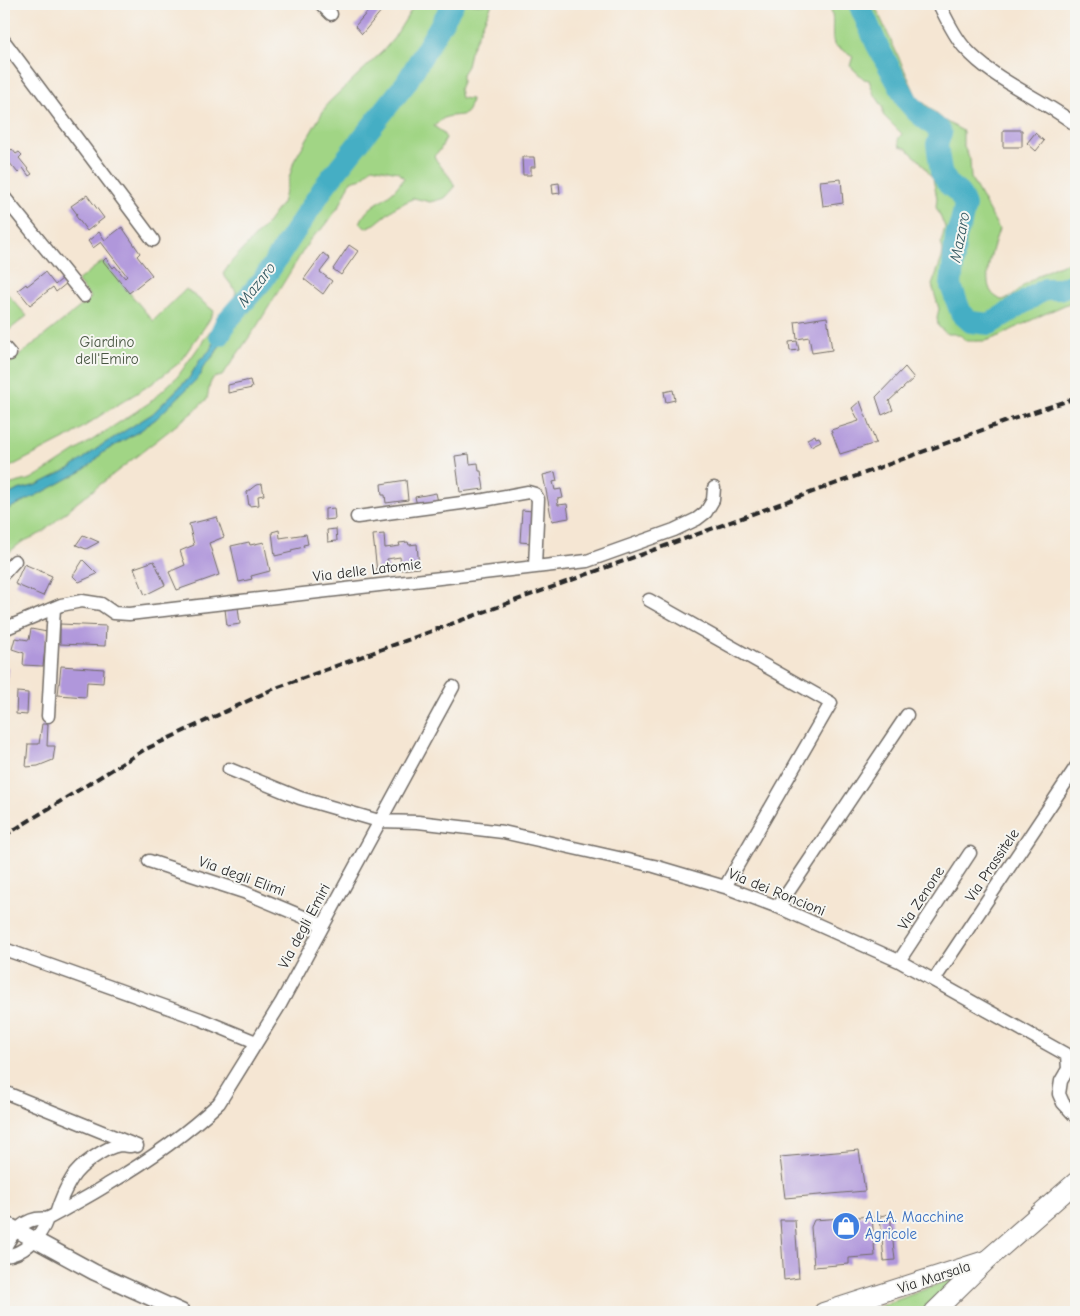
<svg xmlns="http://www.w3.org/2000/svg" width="1080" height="1316" viewBox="0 0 1080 1316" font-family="'Comic Neue',sans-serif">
	<rect width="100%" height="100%" fill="#f6f6f2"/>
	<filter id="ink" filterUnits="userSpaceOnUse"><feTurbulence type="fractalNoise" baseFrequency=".02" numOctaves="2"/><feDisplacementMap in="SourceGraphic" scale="10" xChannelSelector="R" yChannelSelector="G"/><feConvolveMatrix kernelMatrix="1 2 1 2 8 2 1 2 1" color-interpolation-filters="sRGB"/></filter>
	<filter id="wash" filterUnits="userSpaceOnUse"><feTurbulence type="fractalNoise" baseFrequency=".0096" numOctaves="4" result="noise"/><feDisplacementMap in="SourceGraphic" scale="20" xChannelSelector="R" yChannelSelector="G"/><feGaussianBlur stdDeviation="1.12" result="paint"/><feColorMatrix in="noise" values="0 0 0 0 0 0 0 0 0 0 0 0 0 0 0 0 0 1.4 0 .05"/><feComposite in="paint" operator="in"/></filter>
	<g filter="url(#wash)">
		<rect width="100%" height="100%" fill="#f5e6d3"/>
		<path fill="#a1d585" stroke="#668058" d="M415,4H492L470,52L467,66L462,74V82L459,89L461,98L471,99C468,122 459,112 444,118C441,120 437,124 434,126L442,132L446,138L440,150L434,156C440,168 450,174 455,187L445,198L430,202L414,198L396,207L375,224L365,228L360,223C366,207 378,204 391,193C396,189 400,183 404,178L398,172L372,167L362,178L351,181L340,205L325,226L311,238L257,326L222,376L213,378L210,384L207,399L193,412L74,505L42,533L22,542L4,556V511L47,490L82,471L93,463L102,453L141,430L157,418L201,370C203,363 211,360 215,354C220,346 224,336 226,327L233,322L236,312L220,328L210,350L200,360L189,378L152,414L102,445L71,468L37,485L18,490L4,497V486L31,479L51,467L149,403L178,376L225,310L233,304L236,291L223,274L232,261L265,226L282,203L294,161L328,103L383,51L394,38Z
			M829,4H874L917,97L945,121L963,131V145L970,159L971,178L999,229C994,245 981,279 992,293C994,296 998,298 1001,300C1012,299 1015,293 1023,286C1037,275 1059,263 1076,261V300L1042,315L997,337L985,341H966L959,334H947L938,326L937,317L939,309L932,285L942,258L943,250L941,243L945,227L936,207L937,198L933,179L920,161L906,148L900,146L898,139L902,134L883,115V107L873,92L869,80L864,79L850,66L853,56L834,45C830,29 836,20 829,4Z
			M103,261L153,321L186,289L214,311L208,322L179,363L153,383L101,415L72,435L4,470V368L91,298L77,281Z
			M4,290L27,316L4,334Z
			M957,1277L921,1312H866Z"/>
		<path fill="#45aec4" stroke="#386c78" d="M236,312L233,322L226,327C224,336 220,348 213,356C207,364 202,365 201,375L157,418L141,430L102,453L93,463L82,471L47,490L4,511V497L18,490L37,485L71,468L102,445L152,414L189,378L200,360L210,350L224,320Z"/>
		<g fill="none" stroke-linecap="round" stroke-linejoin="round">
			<path stroke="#45aec4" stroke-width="22" d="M859,4L877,45L908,102L918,113L938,129L941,134L937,144L941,172L949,185L959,193L965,205L961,223L956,236L951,286L961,313L971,322L990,324L1045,289H1059L1076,283
				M220,335L226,322L263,280L326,184L406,83L453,4"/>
		</g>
		<g id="blocks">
			<path fill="#b097db" d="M363,4H387L362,34L355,26L369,10Z
				M1003,130H1022V147H1003Z
				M1035,133L1044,141L1036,151L1027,143Z
				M12,149L16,154L19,152L22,155L19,158L32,174L29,176L23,168L18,173L4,156Z
				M522,157H534L535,167H531V175H523Z
				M841,179L843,203L823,206L820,181Z
				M559,183L560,193L553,194L552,184Z
				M87,195L104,218L87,231L75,215L77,214L71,206Z
				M122,227L140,253L137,256L152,275L129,293L103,261L106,258L113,268L115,266L125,278L127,276L101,242L93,248L88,241L99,232L105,240Z
				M349,245L358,251L341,275L333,269Z
				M323,253L330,259L320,272L332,281L323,294L304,279Z
				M45,272L55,285L63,278L67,283L56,292L53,287L30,305L18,290L26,284L27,286Z
				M827,317L832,350L812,353L809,337L797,339L795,322Z
				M797,341L799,350L790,351L789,342Z
				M905,367L914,378L889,401L893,410L882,415L876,397Z
				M250,380L252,388L228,393V385Z
				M673,390L675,400L666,402L664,392Z
				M860,401L876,443L840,454L831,430L859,421L852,408Z
				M815,435L816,438L819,437L821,441L811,446L807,439Z
				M469,454L470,464L478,463L479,471H481L484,489L460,492L455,456Z
				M555,472L557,481L553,482L555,490L561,489L563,498L557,499L558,505L567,504L569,518L552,521L543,475Z
				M406,480L408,500L386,503L385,495H382L381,484Z
				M262,484L264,495L258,496L259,505L249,506L247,492L256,485Z
				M436,493L438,502L417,505L415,497Z
				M334,508L335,519L325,520V509Z
				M522,510L533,511L531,543L520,542Z
				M217,517L224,537L209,543L219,575L177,590L169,572L185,565L180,551L194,545L189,524Z
				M336,529L337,541L328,542L327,530Z
				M279,530L280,538L306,534L308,544L303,545L304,547L291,550L292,552L275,556L272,532Z
				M384,534L385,548L400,546L399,543L408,542L409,545L417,544L419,568L400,570L399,565H401L400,557L387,559L389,570L377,572L373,535Z
				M83,535L99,542L86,549L76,545Z
				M249,542L250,545L264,542L270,571L251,576L252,579L239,582L231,546Z
				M83,560L97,574L79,582L73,576Z
				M154,561L165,585L145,595L134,568Z
				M24,564L52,576L43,596L15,584Z
				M238,607L240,624L227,626L225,609Z
				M60,624L106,626L105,646L60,644Z
				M31,629L47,632L43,666L23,665L24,653L12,649L15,638L29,640Z
				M61,666L104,669L103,683L87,682L86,697L58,695Z
				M4,667H8L7,689H4Z
				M17,692L28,693L27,715L16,714Z
				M42,724H48L47,746H55L53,760L38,766L26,767L28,744H39Z
				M859,1150L865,1191L785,1198L780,1157Z
				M890,1214L895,1260L884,1261L880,1216Z
				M872,1216L875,1256L849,1258V1264L814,1267L811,1227L814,1220Z
				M780,1220H795L799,1278L784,1280Z"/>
		</g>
	</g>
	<g filter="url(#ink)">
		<use href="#blocks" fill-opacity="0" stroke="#726c66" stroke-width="1"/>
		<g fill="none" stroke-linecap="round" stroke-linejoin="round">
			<defs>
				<path id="minor" d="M321,4L331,14
					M939,4C946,18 953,34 964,47C995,82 1040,97 1076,125
					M4,41L153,240
					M4,197L84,296
					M4,347L10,354
					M357,517L484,500L528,492L535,494L538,499L535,566
					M4,573L15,561
					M649,600L831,703L725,887
					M4,629L61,605L82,601L101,604L114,613L129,614L587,561L674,530L697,519L706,512L713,500L714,488
					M48,716L54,608
					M229,769L300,798L379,821L418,822L503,832L654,866L725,887L778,907L899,961L1067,1055L1068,1069L1061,1081L1059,1094L1063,1103L1076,1117
					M149,861L244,892L323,925
					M778,907L907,715
					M4,949L200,1019L256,1042
					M899,961L970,853
					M934,980L1076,767
					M4,1092L137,1146
					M56,1214C60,1201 65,1189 72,1178C79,1166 105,1147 120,1145C123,1145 128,1146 131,1146
					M4,1250C12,1232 26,1216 47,1219C67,1208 88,1197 107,1185C146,1162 185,1135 219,1103L281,1003L453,687
					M4,1256C23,1255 41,1237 47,1219"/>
				<path id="tertiary" d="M4,1223L94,1272L182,1312"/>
				<path id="secondary" d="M823,1312L988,1259"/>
				<path id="primary" d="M934,1312L988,1259L1076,1182"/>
			</defs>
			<use href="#minor" stroke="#726c66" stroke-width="15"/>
			<use href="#tertiary" stroke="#726c66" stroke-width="18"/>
			<use href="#secondary" stroke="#726c66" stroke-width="20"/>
			<use href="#primary" stroke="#726c66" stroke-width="21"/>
			<use href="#minor" stroke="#fff" stroke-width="12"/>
			<use href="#tertiary" stroke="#fff" stroke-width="15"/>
			<use href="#secondary" stroke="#fff" stroke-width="18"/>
			<use href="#primary" stroke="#fff" stroke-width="19"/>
			<path stroke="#2b2b2b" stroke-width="4" stroke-dasharray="8 4" stroke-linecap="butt" d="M4,836L144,750L273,689L1007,421L1076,398"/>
		</g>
	</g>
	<defs>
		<symbol id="shop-disc" viewBox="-11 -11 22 22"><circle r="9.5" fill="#3f7fe0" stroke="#f6f6f2"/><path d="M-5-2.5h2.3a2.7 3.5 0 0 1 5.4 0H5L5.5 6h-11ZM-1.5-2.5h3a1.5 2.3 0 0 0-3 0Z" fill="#fff"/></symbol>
	</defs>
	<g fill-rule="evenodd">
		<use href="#shop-disc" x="830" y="1210" width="32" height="32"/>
	</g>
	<g text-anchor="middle" stroke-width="4" stroke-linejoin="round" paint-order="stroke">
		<g font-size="15" fill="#485642" stroke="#f6f6f2">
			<text x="107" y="347">Giardino<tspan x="107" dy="17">dell'Emiro</tspan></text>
		</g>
		<g font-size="15" fill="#2b2b2b" stroke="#f6f6f2">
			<text transform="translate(367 570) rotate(-7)" y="5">Via delle Latomie</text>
			<text transform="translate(992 865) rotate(-56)" y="5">Via Prassitele</text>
			<text transform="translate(242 876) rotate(20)" y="5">Via degli Elimi</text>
			<text transform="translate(777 892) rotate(22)" y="5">Via dei Roncioni</text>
			<text transform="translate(921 898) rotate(-57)" y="5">Via Zenone</text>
			<text transform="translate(304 926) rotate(-62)" y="5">Via degli Emiri</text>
			<text transform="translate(934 1277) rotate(-18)" y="5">Via Marsala</text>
		</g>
		<g font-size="15" fill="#366cbe" stroke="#f6f6f2" text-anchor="start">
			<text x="865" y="1222">A.L.A. Macchine<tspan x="865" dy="17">Agricole</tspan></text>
		</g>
		<g font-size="16" font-style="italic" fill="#345961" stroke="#f6f6f2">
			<text transform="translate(959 237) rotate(-79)" y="6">Mazaro</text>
			<text transform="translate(256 284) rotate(-52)" y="6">Mazaro</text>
		</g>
	</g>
	<rect width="1080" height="1316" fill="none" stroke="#f6f6f2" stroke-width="20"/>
</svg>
